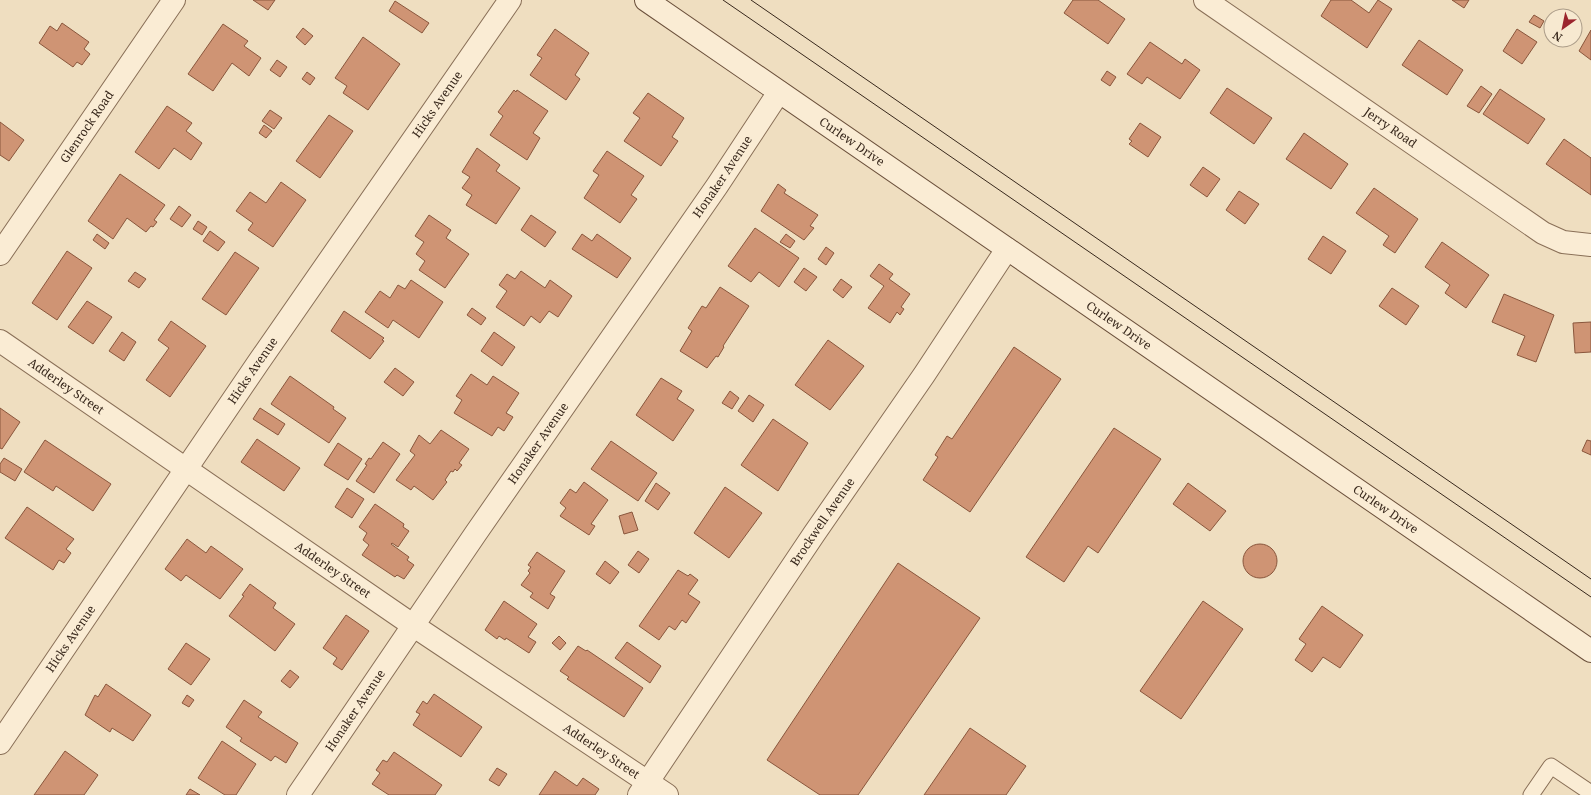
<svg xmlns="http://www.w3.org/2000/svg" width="1591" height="795" viewBox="0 0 1591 795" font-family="'Noto Serif',serif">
	<rect width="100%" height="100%" fill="#efdec0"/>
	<path fill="#cf9474" stroke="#89563c" d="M253,0H275L268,10Z
		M1073,0H1098L1125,19L1108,44L1064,13Z
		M1331,0H1351L1369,13L1378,0L1392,9L1367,48L1321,16Z
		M1452,0H1469L1464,8Z
		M395,1L429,23L422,33L389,11Z
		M1534,15L1544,21L1540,28L1529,22Z
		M62,23L89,42L84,49L90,54L82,65L77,62L73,67L39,43L50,26L57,31Z
		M223,24L248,41L244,46L261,58L249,76L232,63L213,91L188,74Z
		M303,28L313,36L305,45L296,37Z
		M555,29L589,53L575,75L580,79L566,100L530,75L542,58L537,55Z
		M1517,29L1537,42L1522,64L1503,51Z
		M1591,30V60L1579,51Z
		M363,37L400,64L368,110L343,93L347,86L335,78Z
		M1419,40L1463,70L1447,95L1402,65Z
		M1150,42L1182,64L1185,59L1200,70L1180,99L1147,77L1142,84L1127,74Z
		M277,60L287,67L280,77L270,70Z
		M1107,71L1116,77L1110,86L1101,80Z
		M307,72L315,78L310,85L302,79Z
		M1481,86L1492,94L1479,113L1467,106Z
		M1227,88L1272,118L1254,144L1210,113Z
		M1500,89L1545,119L1528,144L1483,114Z
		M514,90L516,92L517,90L548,111L533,133L540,138L527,160L490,135L503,116L498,112Z
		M648,93L684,118L672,137L678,141L661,166L624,141L640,118L633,113Z
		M167,106L192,123L186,131L202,143L191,160L174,148L159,169L135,152Z
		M270,110L282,118L274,129L262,121Z
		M329,115L353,131L320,178L296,161Z
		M0,122L24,140L9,161L0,155Z
		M1140,123L1161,137L1148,157L1129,144L1132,141L1129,139Z
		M264,125L272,131L266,138L259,133Z
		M1304,133L1348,164L1331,189L1286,159Z
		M1564,139L1591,158V195L1546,164Z
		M477,148L500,165L496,171L520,188L496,224L466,205L472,195L462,188L470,177L462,172Z
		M607,151L644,176L631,195L637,199L620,223L584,198L599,175L593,171Z
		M1203,167L1220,179L1207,197L1190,185Z
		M120,174L165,205L154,220L157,222L153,227L151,226L146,232L127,218L113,239L88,221Z
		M281,182L306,200L273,247L248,230L253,223L236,211L250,192L266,203Z
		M778,184L786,190L784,193L818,215L810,226L814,228L804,240L761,211Z
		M1374,188L1418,219L1395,253L1383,245L1389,236L1356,213Z
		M1239,191L1259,204L1245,224L1226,210Z
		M179,206L191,215L182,227L170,219Z
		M429,215L451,230L446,238L469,254L445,288L419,270L425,261L416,254L424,242L415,236Z
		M531,215L556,232L545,247L521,230Z
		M198,221L207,227L202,235L193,229Z
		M755,228L799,258L779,287L759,272L751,282L728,266Z
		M210,231L225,242L218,251L203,241Z
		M97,234L109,243L105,249L93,240Z
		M582,234L592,241L597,234L631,258L617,278L572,249Z
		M786,234L795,241L790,248L780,242Z
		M1323,236L1346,251L1331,274L1308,259Z
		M1442,242L1489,275L1466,308L1445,293L1450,285L1425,267Z
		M826,247L834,253L826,265L818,259Z
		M67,251L92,268L57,320L32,303Z
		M235,252L259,268L226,315L202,299Z
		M879,264L893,274L889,279L910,294L901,307L904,309L900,315L897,312L890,323L868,308L884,286L870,276Z
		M804,268L817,277L806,291L794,282Z
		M521,271L545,288L550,280L572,296L558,317L549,311L540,323L531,316L524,326L496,307L507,291L499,285L507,274L515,279Z
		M135,272L146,279L139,288L128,281Z
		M841,279L852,287L843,298L833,290Z
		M411,280L443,302L419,338L393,320L388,328L365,312L380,291L390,298L398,285L405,289Z
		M720,287L749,306L723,346L724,347L718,357L716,356L707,368L680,351L692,331L688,328L702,306L706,308Z
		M1392,288L1419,306L1406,325L1379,306Z
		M1504,294L1554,315L1536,362L1517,355L1525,336L1492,322Z
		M87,301L112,317L93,344L68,327Z
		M472,308L486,318L481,325L467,315Z
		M344,311L384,338L382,340L384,341L370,359L331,331Z
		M171,321L206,346L170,397L146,380L169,348L158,340Z
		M1591,322V352L1575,353L1573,323Z
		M122,332L136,342L124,361L109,351Z
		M494,332L515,347L502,366L481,351Z
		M828,340L864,366L830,410L795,385Z
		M1014,347L1061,379L970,512L923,480L938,457L935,455L947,436L952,439Z
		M395,368L414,382L403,396L384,382Z
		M471,374L487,385L493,376L519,393L506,413L513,417L504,431L498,427L492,436L454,413L462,400L456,396Z
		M290,376L334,407L333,409L346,418L329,443L271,404Z
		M661,378L682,391L677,399L694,410L673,441L636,415Z
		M730,391L739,398L732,409L722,403Z
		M749,395L764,405L753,422L738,411Z
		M0,408L20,422L2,449L0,448Z
		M260,408L285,424L278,435L253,419Z
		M773,419L808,443L778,491L741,465Z
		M1114,428L1161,459L1098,553L1088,546L1064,582L1026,557Z
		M441,430L469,449L459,463L462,465L457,471L455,469L453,472L451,471L445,480L447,482L433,500L414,486L411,490L396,480L415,455L410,451L419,435L430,444Z
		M257,439L300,468L284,491L241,462Z
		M45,440L111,484L93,511L56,486L53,491L24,472Z
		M1587,440L1591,441V455L1582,451Z
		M611,441L657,473L638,501L591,469Z
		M383,442L400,454L374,493L356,481L367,465L365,464L369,458L371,459Z
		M338,443L362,459L348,480L324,465Z
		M4,458L22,469L15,481L0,472V464Z
		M584,482L608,500L591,524L595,526L589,535L560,516L566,508L560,503L570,489L576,493Z
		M656,483L670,493L658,510L645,501Z
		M1188,483L1226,511L1210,531L1173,504Z
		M725,487L762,513L729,558L694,533Z
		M347,488L364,499L352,518L335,507Z
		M375,504L404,524L403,527L409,531L398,547L392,543L391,544L409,557L407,560L414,565L404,579L397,575L395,577L362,555L369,545L363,540L367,533L359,527Z
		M27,507L74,539L66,549L71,553L64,563L59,560L53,570L5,538Z
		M632,512L638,530L624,534L619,516Z
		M187,539L206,553L211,546L243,569L220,599L186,575L181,581L165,569Z
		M1243 561a17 17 0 1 1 34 0a17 17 0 1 1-34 0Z
		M638,551L649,559L639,573L628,565Z
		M537,552L565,571L550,594L555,597L548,609L530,597L533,593L521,585L530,573L528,571L531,567L528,565Z
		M605,561L619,572L610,584L596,574Z
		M898,563L980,618L858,795H820L767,760Z
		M678,570L688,576L690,574L698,580L688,594L700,602L686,623L682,620L675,630L669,626L659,640L639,626Z
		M250,584L276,603L273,608L295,624L275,651L229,616L244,596L242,595Z
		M504,601L537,624L528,637L536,642L529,653L506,638L505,640L499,636L497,639L485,630Z
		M1203,601L1243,629L1181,719L1140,691Z
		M1322,606L1363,635L1340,668L1323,657L1312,672L1295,660L1306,644L1299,639Z
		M346,615L369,631L342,670L333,664L337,658L323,648Z
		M559,636L566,643L560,650L552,643Z
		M627,642L661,666L650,683L615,658Z
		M186,643L210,659L191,685L168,669Z
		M578,646L586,651L587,650L643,688L624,717L567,679L569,677L560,671Z
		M290,670L299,677L290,688L281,681Z
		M106,684L151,715L133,741L112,728L110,732L85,715L95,695L98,697Z
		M434,694L482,727L461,757L413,725L420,714L416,712L423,701L427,704Z
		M187,695L194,700L189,707L182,703Z
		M244,700L262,712L258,717L298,743L286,763L275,756L271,761L240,741L242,738L226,727Z
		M970,728L1026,766L1006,795H924Z
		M222,741L256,764L236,795H225L198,778Z
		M65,751L98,775L84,795H34Z
		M394,752L442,785L435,795H389L372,784L380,773L376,770L383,760L387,762Z
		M497,768L507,774L499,786L489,780Z
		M555,771L577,786L583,778L599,789L595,795H539Z
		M190,789L200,795H186Z"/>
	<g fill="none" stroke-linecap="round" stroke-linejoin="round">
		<defs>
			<path id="lane" d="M1531,795L1551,766L1591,793"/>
			<g id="street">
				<path id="s1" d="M1205,0L1543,233L1563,242L1591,245"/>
				<path id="s2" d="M0,254L174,0"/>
				<path id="s3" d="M0,341L414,626L667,795"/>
				<path id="s4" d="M0,743L258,363L510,0"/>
				<path id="s5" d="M298,795L476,533L717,186L779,92"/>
				<path id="s6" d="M639,795L814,534L924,375L1007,249"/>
			</g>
			<g id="secondary">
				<path id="s7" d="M646,0L1591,651"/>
			</g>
		</defs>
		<use href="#lane" stroke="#896f57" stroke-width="17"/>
		<use href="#street" stroke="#896f57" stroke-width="24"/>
		<use href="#secondary" stroke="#6b503b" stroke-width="24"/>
		<use href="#lane" stroke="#faecd4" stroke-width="15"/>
		<use href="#street" stroke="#faecd4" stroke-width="22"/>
		<use href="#secondary" stroke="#faecd4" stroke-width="22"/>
		<path stroke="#38281c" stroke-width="1" d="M723,0L1591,597
			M751,0L1591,579"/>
	</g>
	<g text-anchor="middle" stroke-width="3" stroke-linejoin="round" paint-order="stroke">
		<g font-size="12" fill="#38281c" stroke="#f7e9d0">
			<text dy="4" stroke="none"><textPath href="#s4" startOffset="774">Hicks Avenue</textPath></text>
			<text dy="4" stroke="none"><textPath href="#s2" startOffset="154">Glenrock Road</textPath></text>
			<text dy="4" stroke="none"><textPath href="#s1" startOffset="225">Jerry Road</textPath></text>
			<text dy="4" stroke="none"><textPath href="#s7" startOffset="250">Curlew Drive</textPath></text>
			<text dy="4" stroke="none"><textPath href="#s5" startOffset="750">Honaker Avenue</textPath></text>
			<text dy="4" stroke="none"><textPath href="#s7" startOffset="574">Curlew Drive</textPath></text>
			<text dy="4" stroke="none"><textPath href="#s4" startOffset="450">Hicks Avenue</textPath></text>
			<text dy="4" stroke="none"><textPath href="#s3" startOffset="80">Adderley Street</textPath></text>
			<text dy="4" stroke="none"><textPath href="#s5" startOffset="426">Honaker Avenue</textPath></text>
			<text dy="4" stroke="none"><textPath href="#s7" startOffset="898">Curlew Drive</textPath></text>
			<text dy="4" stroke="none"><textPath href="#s6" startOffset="329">Brockwell Avenue</textPath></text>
			<text dy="4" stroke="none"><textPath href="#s3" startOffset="404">Adderley Street</textPath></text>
			<text dy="4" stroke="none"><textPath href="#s4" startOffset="126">Hicks Avenue</textPath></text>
			<text dy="4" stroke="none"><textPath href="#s5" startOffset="102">Honaker Avenue</textPath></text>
			<text dy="4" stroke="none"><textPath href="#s3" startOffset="728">Adderley Street</textPath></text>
		</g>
	</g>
	<g transform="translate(1563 28) rotate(213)"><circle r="19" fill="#f7e9d0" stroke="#ab9c88"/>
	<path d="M0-3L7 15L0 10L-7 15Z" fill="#9b252d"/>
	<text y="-6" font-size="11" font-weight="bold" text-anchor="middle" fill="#38281c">N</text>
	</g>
</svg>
